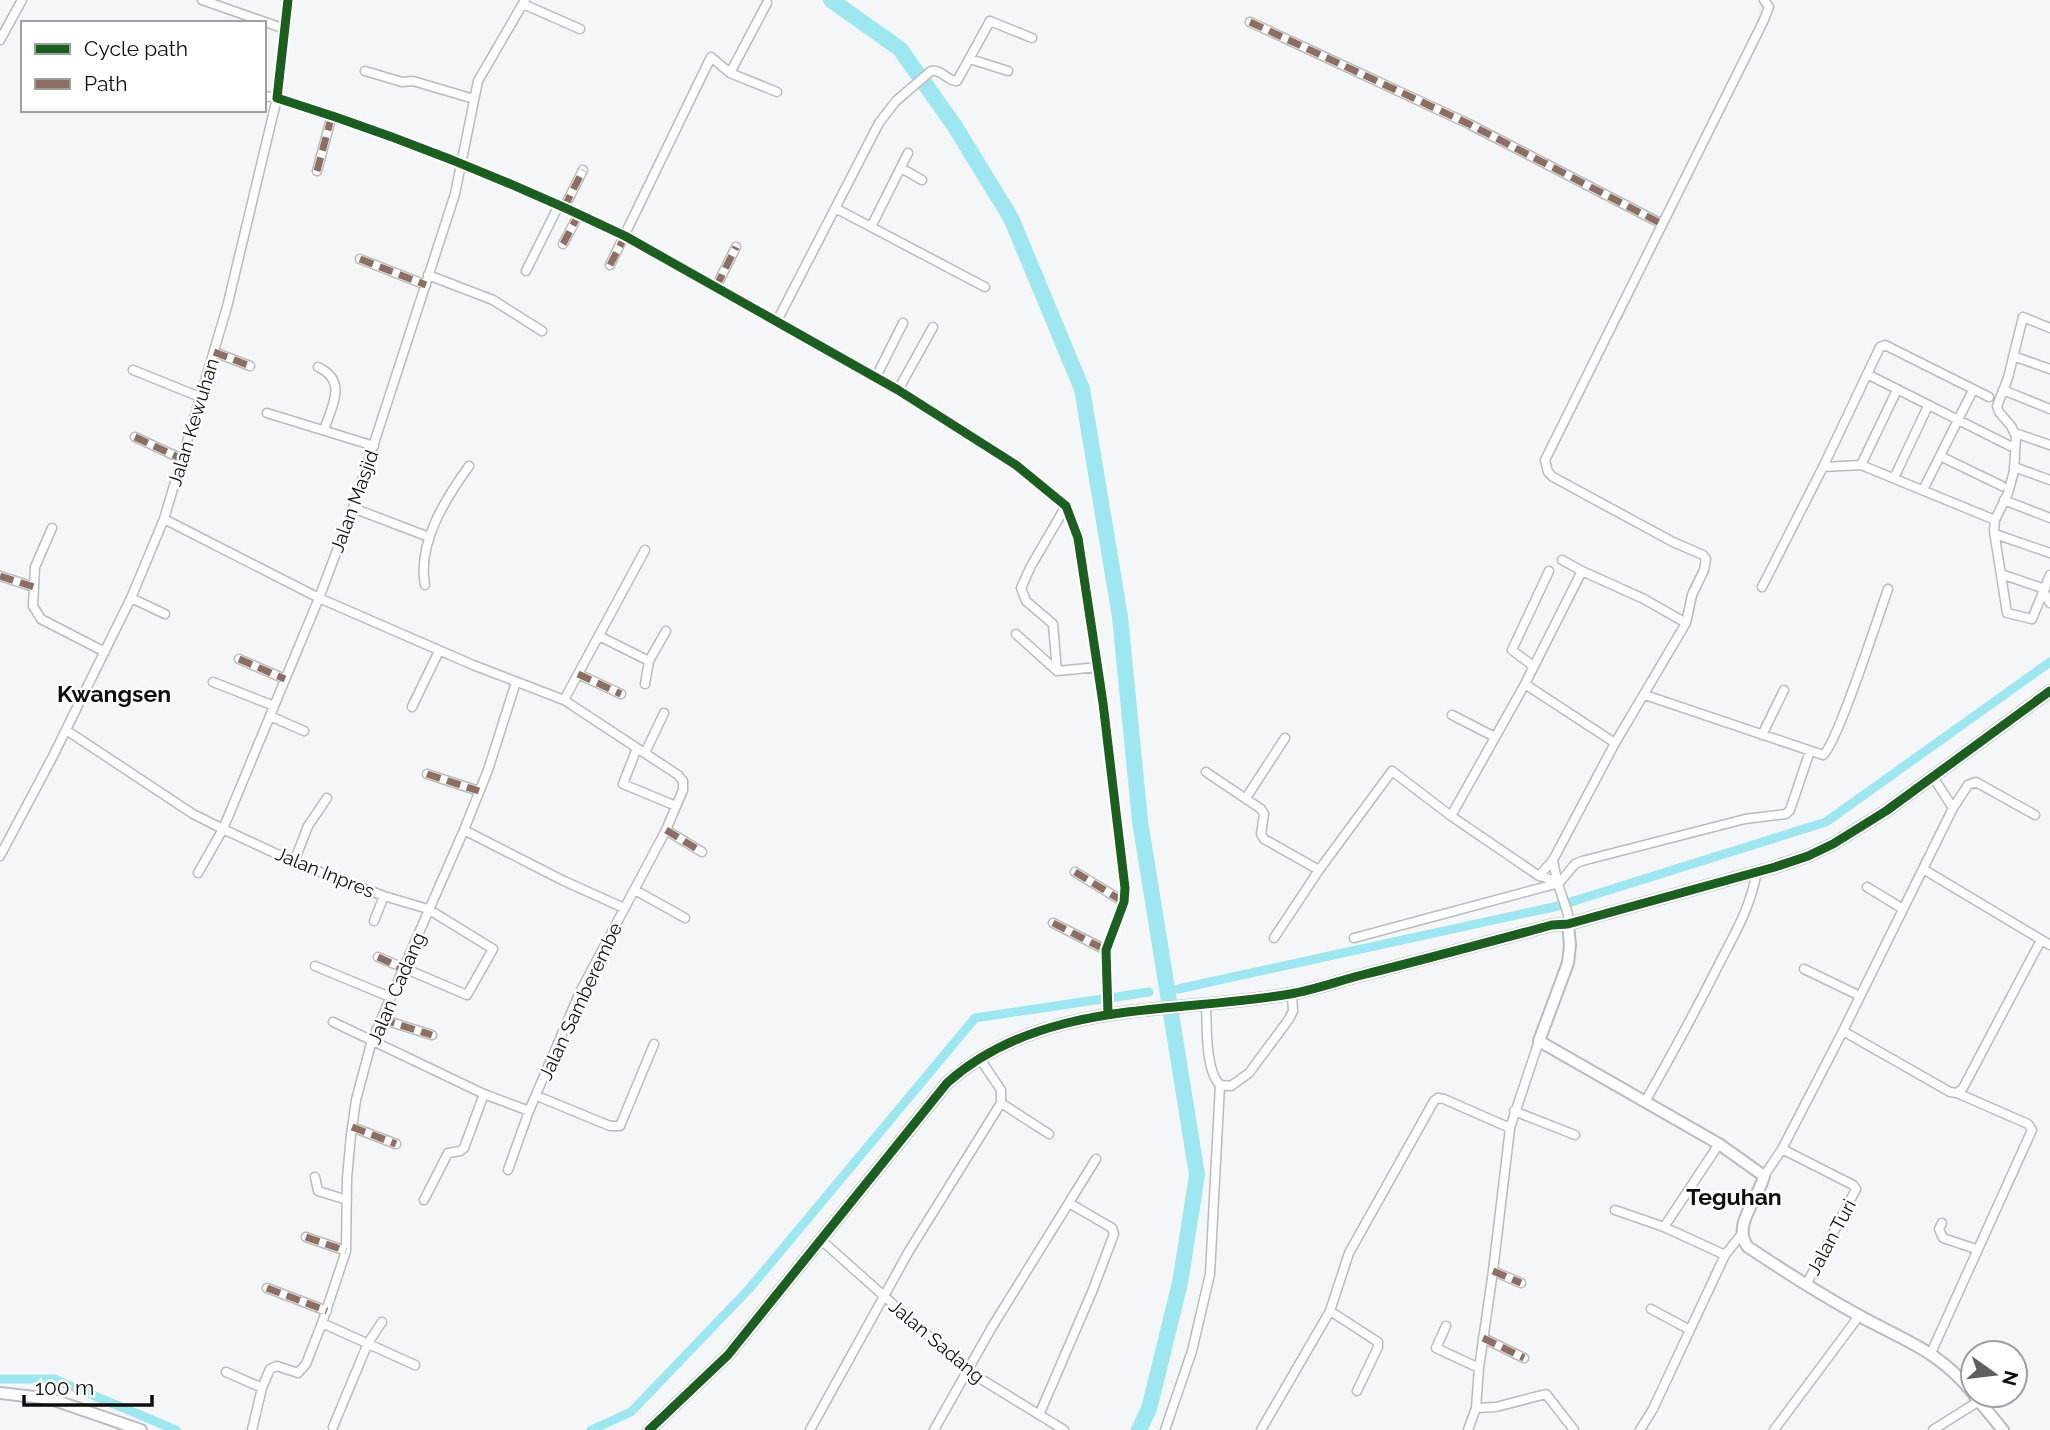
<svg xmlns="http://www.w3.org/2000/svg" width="2050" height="1430" viewBox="0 0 2050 1430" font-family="Raleway,sans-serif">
	<rect width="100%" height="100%" fill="#f5f6f7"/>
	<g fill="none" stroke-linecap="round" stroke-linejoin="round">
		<path stroke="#9ee7f1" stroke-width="9" d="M1178,989L1558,906L1826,822L2050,662
			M0,1379H54L176,1430
			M591,1430L631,1412L749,1289L975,1018L1149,992"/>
		<path stroke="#9ee7f1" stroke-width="16" d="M831,0L900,49L954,125L1011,218L1082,389L1120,617L1140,821L1197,1175L1180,1283L1149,1409L1139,1430"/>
		<defs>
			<path id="minor" d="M202,0L285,29
				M288,0L277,98C396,135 513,182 625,236L898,390L1016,465L1066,506L1078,538L1103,703L1125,888L1124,902L1106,950L1108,1014
				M523,4L580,29
				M1250,22L1469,124L1662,224
				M0,40L22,0
				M970,59L1008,71
				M365,71L402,82L413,81L474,99
				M730,73L767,3
				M901,168L922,180
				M317,171L332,115
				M564,208L583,170
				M835,208L985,287
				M871,227L908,153
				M563,244L579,214
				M360,259L426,285
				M610,265L711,57L730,73L777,92
				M526,271L559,205
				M428,275L493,300L542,331
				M716,287L736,247
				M777,321L879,123L896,101L931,71C942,69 947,81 957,81L990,21L1032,38
				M2050,328L2023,317L2008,378L1997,406L1999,412L2011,426L2016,436L2014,471L2008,493L1995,520L1994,531L2007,613L2032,619L2050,575
				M214,352L250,366
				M2013,356L2050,369
				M318,367C348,381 332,406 324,430
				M133,370L200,397
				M1867,374L2010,446
				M876,377L903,323
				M898,390L933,327
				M2003,390L2050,409
				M267,413L374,446
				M2015,433L2050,445
				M135,437L182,459
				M1940,456L2002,486
				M1861,465L1897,390
				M1823,467L1880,347L1885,345L1989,397
				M2014,467L2050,480
				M1894,478L1928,406
				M1923,490L1973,390
				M2004,500L2050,518
				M353,508L429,537
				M164,519L319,598L473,665L564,700L678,775L683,781V790L666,830L580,992L529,1111L484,1094L333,1022
				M52,528L35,567L33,606L41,619L105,652
				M1995,534L2050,553
				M1562,560L1582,571
				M2001,574L2045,589
				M0,576L34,587
				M425,585C417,543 446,498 469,466
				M1762,587L1823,467L1861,465L1995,520
				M2044,592L2050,603
				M131,598L165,614
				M1016,634L1057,671L1098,667
				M599,636L649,661L645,684
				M239,659L285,679
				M649,661L666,631
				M1533,666L1512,650L1549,571
				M1057,671L1053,624L1026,601L1021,588L1031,566L1066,506
				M578,674L621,694
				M213,682L274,706
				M1525,684L1615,743
				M1645,695L1823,755C1837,745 1879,614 1888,589
				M564,700L645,550
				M412,707L439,651
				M1452,715L1495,737
				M270,716L304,731
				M66,730L193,814L223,829L294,862L384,896L428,909L493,949L467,995L378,957
				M1762,735L1784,690
				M637,748L623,784L676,806
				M645,753L664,713
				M1206,772L1261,809L1264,814L1261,834L1264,839L1319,870
				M427,774L479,791
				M1246,798L1285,738
				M1953,808L1968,785L1976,782L2035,815
				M1451,816L1525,684L1582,571L1644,599L1686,623
				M464,830L564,881L624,908
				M666,830L702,852
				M0,856L53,756L131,598L164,519L227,307L277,98L264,96
				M1553,860L1557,881
				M294,862L308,826L327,798
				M1923,869L2050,945
				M1075,872L1124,902
				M198,873L223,829L319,598L353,508L455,194L478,81L525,0
				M1539,876L1553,860L1615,743L1686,623L1692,595L1704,570L1706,559L1703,555L1673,542L1553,477L1548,472L1545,460L1763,22L1769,7L1764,0
				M1867,887L1903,909
				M635,890L685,918
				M374,921L384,896
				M1053,923L1106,950
				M1274,938L1319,870L1392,771L1451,816L1539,876L1557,881L1568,914V924
				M1354,938L1559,883L1575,864L1582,861L1745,819L1786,814L1790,810L1810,751
				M315,966L390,997
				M1804,969L1860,996
				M1206,1005C1207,1026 1205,1070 1220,1085L1231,1086L1249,1073L1289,1019L1293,1011L1292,994
				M381,1019L432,1035
				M1843,1031L1950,1092L1957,1093L1963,1088L2041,940
				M537,1096L610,1126H620L654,1044
				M1646,1100C1671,1056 1695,1012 1718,966C1735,933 1750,909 1757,871
				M1001,1103L1049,1134
				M1514,1111L1575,1135
				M352,1127L396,1144
				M1782,1149L1853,1185L1856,1189L1806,1285
				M508,1170L529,1111
				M1764,1176L1782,1149L1843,1031L1953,808L1933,777
				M315,1177L318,1191L347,1200
				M424,1200L448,1153L460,1151L464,1148L484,1094
				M1615,1210L1664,1227L1725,1255
				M1942,1223L1939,1229L1943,1238L1976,1249
				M1664,1227L1719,1144
				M306,1237L346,1251
				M820,1239L968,1371L1064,1430
				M1493,1271L1521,1283
				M267,1288L327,1311
				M1651,1309L1690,1330
				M1330,1311L1378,1342V1347L1357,1391
				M322,1323L415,1365
				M1446,1326L1436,1348L1479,1368
				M1483,1338L1524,1358
				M1931,1353L2032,1130L2028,1124L1957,1093
				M226,1372L262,1388
				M1476,1408L1496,1407L1546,1394L1574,1430
				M1039,1415L1092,1292L1114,1234L1112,1228L1069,1203
				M333,1427L368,1343L382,1322
				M252,1430L262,1388L270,1369L277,1366L298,1373L306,1364L322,1323L346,1251L347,1178L351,1135L356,1100L372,1040L464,830L488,770L516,682
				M810,1430L909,1251L1001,1103V1090L980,1059
				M934,1430L992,1327L1096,1159
				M1165,1430L1192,1351L1210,1274L1220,1085
				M1261,1430L1330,1311L1349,1253L1434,1101L1438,1098L1444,1099L1510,1128
				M1468,1430L1476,1408L1479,1368L1493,1271L1510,1128L1539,1041
				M1640,1430L1653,1409L1725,1255L1741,1235
				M1774,1430L1859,1316
				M1933,1430L1979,1401L1985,1395"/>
			<path id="tertiary" d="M1568,924L1570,945L1568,963L1539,1041L1719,1144L1764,1176C1759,1198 1731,1226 1748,1247C1784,1271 1820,1294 1858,1315C1905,1341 1938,1350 1973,1393
				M0,1393L51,1399L141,1430
				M1974,1395L2003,1430
				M649,1430L728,1355L947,1083C1041,999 1174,1014 1290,994C1314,990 1338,981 1362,975C1426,959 1489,942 1552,925L1568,924L1775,867L1808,856L1833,844L1886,811L2050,691"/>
		</defs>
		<use href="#minor" stroke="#babbbc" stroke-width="11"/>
		<use href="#tertiary" stroke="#babbbc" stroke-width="14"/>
		<use href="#minor" stroke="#fefefe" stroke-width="8"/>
		<use href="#tertiary" stroke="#fefefe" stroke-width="10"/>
		<path stroke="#8d6e63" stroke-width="7" stroke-dasharray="14 7" stroke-linecap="butt" d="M1250,22L1469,124L1662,224
			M317,171L332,115
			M564,208L583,170
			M563,244L579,214
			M360,259L426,285
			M610,265L625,236
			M716,287L736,247
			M214,352L250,366
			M135,437L182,459
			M0,576L34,587
			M239,659L285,679
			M578,674L621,694
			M427,774L479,791
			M666,830L702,852
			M1075,872L1124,902
			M1053,923L1106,950
			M378,957L404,969
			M381,1019L432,1035
			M352,1127L396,1144
			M306,1237L346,1251
			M1493,1271L1521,1283
			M267,1288L327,1311
			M1483,1338L1524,1358"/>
		<defs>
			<path id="cycleway" d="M288,0L277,98C396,135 513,182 625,236L898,390L1016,465L1066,506L1078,538L1103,703L1125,888L1124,902L1106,950L1108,1014
				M649,1430L728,1355L947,1083C1041,999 1174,1014 1290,994C1314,990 1338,981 1362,975C1426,959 1489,942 1552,925L1568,924L1775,867L1808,856L1833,844L1886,811L2050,691"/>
		</defs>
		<use href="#cycleway" stroke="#fff" stroke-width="13"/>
		<use href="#cycleway" stroke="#1b5e20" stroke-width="9"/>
	</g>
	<g text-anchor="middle" stroke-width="5" stroke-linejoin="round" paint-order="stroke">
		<g font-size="19" fill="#0e0e0f" stroke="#fff">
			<text transform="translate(193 422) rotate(-73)" y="7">Jalan Kewuhan</text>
			<text transform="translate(354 501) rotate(-70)" y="7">Jalan Masjid</text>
			<text transform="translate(325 872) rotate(22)" y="7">Jalan Inpres</text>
			<text transform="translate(396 988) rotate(-67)" y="7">Jalan Cadang</text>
			<text transform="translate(580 1001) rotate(-65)" y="7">Jalan Samberembe</text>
			<text transform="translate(1831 1237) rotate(-62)" y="7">Jalan Turi</text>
			<text transform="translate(937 1341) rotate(40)" y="7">Jalan Sadang</text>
		</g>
		<g font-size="23" font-weight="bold" fill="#0e0e0f" stroke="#fff">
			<text x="114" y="702">Kwangsen</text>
			<text x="1734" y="1205">Teguhan</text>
		</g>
	</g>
	<rect x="21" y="21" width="245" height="91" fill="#ffffff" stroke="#9f9f9f" stroke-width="2"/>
	<rect x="35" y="44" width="35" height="10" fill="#1b5e20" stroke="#9f9f9f" stroke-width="2"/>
	<text x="84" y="56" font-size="21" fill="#0e0e0f">Cycle path</text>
	<rect x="35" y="79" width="35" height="10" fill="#8d6e63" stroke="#9f9f9f" stroke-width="2"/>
	<text x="84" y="91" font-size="21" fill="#0e0e0f">Path</text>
	<g transform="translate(1994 1374) rotate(104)"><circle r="33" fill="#ffffff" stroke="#9f9f9f" stroke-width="2"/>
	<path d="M0-5L12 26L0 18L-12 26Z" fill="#5f5f60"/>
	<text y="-10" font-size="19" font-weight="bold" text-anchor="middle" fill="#0e0e0f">N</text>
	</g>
	<path d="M24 1395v10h128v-10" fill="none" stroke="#0e0e0f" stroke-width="3.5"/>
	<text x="35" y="1395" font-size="21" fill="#0e0e0f" stroke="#ffffff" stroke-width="5" paint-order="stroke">100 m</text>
</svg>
